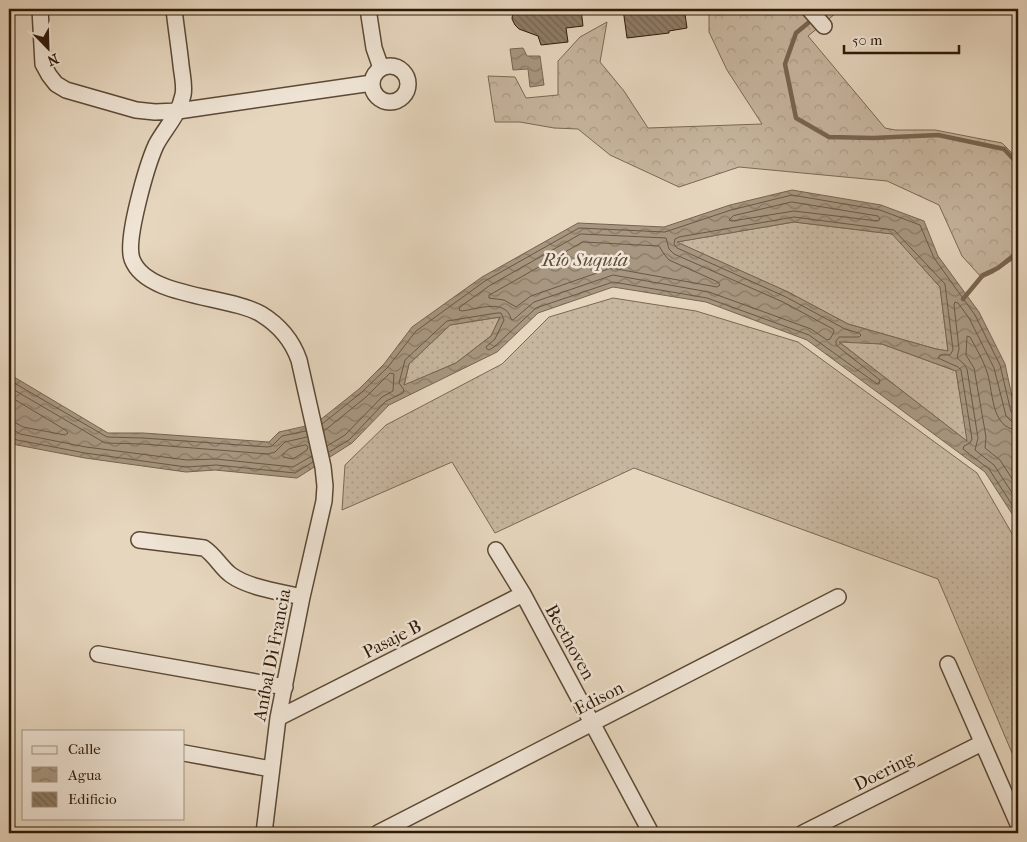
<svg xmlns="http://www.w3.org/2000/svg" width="1027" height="842" viewBox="0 0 1027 842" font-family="'IM FELL French Canon',serif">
	<defs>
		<pattern id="grass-dots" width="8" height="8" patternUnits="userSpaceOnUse" patternTransform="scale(1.25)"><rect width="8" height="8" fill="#c7b69f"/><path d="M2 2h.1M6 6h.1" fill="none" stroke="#ab9c87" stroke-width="1.8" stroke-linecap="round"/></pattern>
		<pattern id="forest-crowns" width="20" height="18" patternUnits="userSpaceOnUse" patternTransform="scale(1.25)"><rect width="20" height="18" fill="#c7b69f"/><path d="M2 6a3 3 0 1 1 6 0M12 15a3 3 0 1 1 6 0" fill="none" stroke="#ab9c87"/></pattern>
		<pattern id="water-waves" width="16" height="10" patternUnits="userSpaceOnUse" patternTransform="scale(1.25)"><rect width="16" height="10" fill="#a79680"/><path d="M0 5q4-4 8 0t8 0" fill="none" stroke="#887a67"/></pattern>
		<pattern id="building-back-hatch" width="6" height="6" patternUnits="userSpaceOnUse" patternTransform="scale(1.25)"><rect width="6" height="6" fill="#8e7c66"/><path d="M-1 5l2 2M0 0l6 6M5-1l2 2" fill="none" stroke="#746552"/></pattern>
	</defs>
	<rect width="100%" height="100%" fill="#e6d6be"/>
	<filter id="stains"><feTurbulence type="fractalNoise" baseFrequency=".004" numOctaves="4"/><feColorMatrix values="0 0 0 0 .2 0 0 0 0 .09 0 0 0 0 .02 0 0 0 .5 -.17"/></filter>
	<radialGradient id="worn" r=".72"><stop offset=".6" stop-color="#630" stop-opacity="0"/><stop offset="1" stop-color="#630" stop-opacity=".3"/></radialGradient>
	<path fill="url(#grass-dots)" stroke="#7a6853" d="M794,222L893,234L940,287L948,351L936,349L848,324L788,292L676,242Z
		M613,298L696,311L798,342L977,473L1018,544V767L938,579L634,468L495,533L452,462L342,510L345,465L386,425L502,364L549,317Z
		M500,317L491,336L456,363L404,386L409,364L450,325Z
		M838,341L882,344L956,371L968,442Z"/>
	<path fill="url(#forest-crowns)" stroke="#7a6853" d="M709,9H841L808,36L885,128L895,130H935L1002,143L1018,159V256L993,273L982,278L962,256L939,205L887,181L739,167L679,187L610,155L578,129L554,128L520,122H495L488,76L515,77L526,98L558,95V61L580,37L607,22L600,62L624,91L648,128L762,124L727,70L709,32Z"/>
	<path fill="url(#water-waves)" stroke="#776450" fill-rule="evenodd" d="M523,48L527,56H540L544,85L530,87L528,69L513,70L510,49Z
		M792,190L881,205L924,221L938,256L979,312L1005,364L1013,401L1018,417V523L985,472L807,340L706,302L613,287L538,313L497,352L389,405L352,443L297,478L215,470L186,472L85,458L12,444L9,437V374L108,433H143L269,442L279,432L315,424L359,389L384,364L412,327L482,277L578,223L664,227L730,205ZM794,222L892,234L940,287L948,351L936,349L848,324L788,292L677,242ZM500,317L491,336L456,363L404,385L409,364L450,325ZM839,342L882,344L956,371L967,441Z"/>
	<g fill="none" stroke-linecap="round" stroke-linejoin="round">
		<path stroke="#6a5844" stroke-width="1" d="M792,202L878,216L880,219L878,221L794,211L732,221L729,220L733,216Z
			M581,234L666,238L669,249L674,254L783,302L833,329L834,332L830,339L827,340L811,329L709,292L613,275L534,302L513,320L511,319C506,298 477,309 462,311L459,310L460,307L489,286Z
			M583,242L659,246L664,254L669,260L718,282L720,285L717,287L611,268L531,296L516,307L504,300L489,298V295L493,293Z
			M9,380L107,437L143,438L268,447L272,446L282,436L306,431
			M9,387L105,443L143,444L268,454L275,452L285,442L307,437
			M9,396L67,431L68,433L65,435L23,427L16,423L9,422
			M1018,422L1011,421L1006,416L994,368L969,318L958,303L955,302L954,305L959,349L957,358L964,364L967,369L978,438L975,450L994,465L1018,502
			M322,424L362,392L388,367L416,331L485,281L579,228L665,232L731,210L792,195L880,210L920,225L934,258L975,315L1000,365L1011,412L1014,415L1018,416
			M9,430H14L20,434L86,447L187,460L216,459L293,467L312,456
			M1018,430C989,429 994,388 986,369C982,358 976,348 970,337L967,336L966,355L974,368L986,437L985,448L1000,460L1018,488
			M324,431L366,397L390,373L394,374L393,391L382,397L345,435L327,446
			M9,436L17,440L85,453L186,467L216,465L295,473L313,462
			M306,445L308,447L307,450L293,459L283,457V454L289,449Z
			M329,452L349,440L386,401L403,393L404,390L399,383L405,360L447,321L497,313H501L504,320L495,339L486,347L487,349L489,350L494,347L536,308L613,282L707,298L809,335L877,384H879L880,380L836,345V341L839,337H859L861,335L859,333L845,329L786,297L677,248L674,244L675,239L679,237L794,217L894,230L945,284L953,350L950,355H940L938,358L958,367L961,370L972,439L970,443L964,446L963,449L989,469L1018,514"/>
		<path stroke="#776450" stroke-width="4.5" d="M825,9L796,33L785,64L796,118L829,137L873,138L938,135L1004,149L1018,164
			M963,299L983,275L998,268L1018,252"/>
	</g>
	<path fill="url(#building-back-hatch)" stroke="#2e1a07" d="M513,9H581L583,26L566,28L568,42L541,45L538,36L519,29L515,25L512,19Z
		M623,9H683V14H685L687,28L669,31V33L627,38Z"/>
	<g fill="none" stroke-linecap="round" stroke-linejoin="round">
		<defs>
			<path id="minor" d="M40,9L43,64L49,75L56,84L66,90L136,110L155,112L178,111L372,83
				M174,9C176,28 179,46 181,65C182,75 185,86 183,95C179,115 165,128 156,145C147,165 125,240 132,259C146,298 228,295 261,314C279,325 292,340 299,360L323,467L325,486L324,501L302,597L278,718L264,833
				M368,9L374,48L381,68
				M809,9L824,26
				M372 84a18 18 0 1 1 36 0a18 18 0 1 1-36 0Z
				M139,540L204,548C215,555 221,568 231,575C249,588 281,592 302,597
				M496,550L523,594L651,833
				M98,654L285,687
				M948,664L1018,824
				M278,718L523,594
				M184,753L271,769
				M378,833L838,597
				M803,833L982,743"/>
		</defs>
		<use href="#minor" stroke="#5c4935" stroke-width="18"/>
		<use href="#minor" stroke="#efe4d5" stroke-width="15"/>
	</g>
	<g text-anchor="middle" stroke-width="5" stroke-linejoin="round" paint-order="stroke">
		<g font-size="18" fill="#2e1a07" stroke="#efe4d5">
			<text transform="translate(392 639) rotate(-27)" y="6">Pasaje B</text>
			<text transform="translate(570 642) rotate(61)" y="6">Beethoven</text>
			<text transform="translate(272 655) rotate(-79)" y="6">Aníbal Di Francia</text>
			<text transform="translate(599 698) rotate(-27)" y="6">Edison</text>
			<text transform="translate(884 771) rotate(-27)" y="6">Doering</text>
		</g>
		<g font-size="19" font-style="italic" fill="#5e4c37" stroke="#efe4d5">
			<text x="585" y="266">Río Suquía</text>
		</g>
	</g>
	<rect width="1027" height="842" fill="none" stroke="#e6d6be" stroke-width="30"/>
	<rect x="10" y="10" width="1007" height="822" fill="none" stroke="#2e1a07" stroke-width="2.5"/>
	<rect x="15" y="15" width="997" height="812" fill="none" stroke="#2e1a07"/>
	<rect x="22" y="730" width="162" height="90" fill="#efe4d5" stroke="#a29383"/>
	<rect x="32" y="746" width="25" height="8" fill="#efe4d5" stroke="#a29383"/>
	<text x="68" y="754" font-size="15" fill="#2e1a07">Calle</text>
	<rect x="32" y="767" width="25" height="15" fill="url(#water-waves)" stroke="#a29383"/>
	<text x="68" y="780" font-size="15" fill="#2e1a07">Agua</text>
	<rect x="32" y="792" width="25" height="15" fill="url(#building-back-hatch)" stroke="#a29383"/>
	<text x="68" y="804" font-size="15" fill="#2e1a07">Edificio</text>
	<g transform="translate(48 48) rotate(157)" stroke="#efe4d5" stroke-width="4" paint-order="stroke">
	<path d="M0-4L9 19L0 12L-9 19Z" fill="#2e1a07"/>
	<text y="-8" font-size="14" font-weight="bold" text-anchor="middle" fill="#2e1a07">N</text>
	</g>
	<path d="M844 45v8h115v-8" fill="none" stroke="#2e1a07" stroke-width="2.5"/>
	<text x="852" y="45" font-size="15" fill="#2e1a07" stroke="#efe4d5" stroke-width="4" paint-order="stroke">50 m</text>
	<rect width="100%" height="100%" filter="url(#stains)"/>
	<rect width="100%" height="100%" fill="url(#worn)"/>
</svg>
